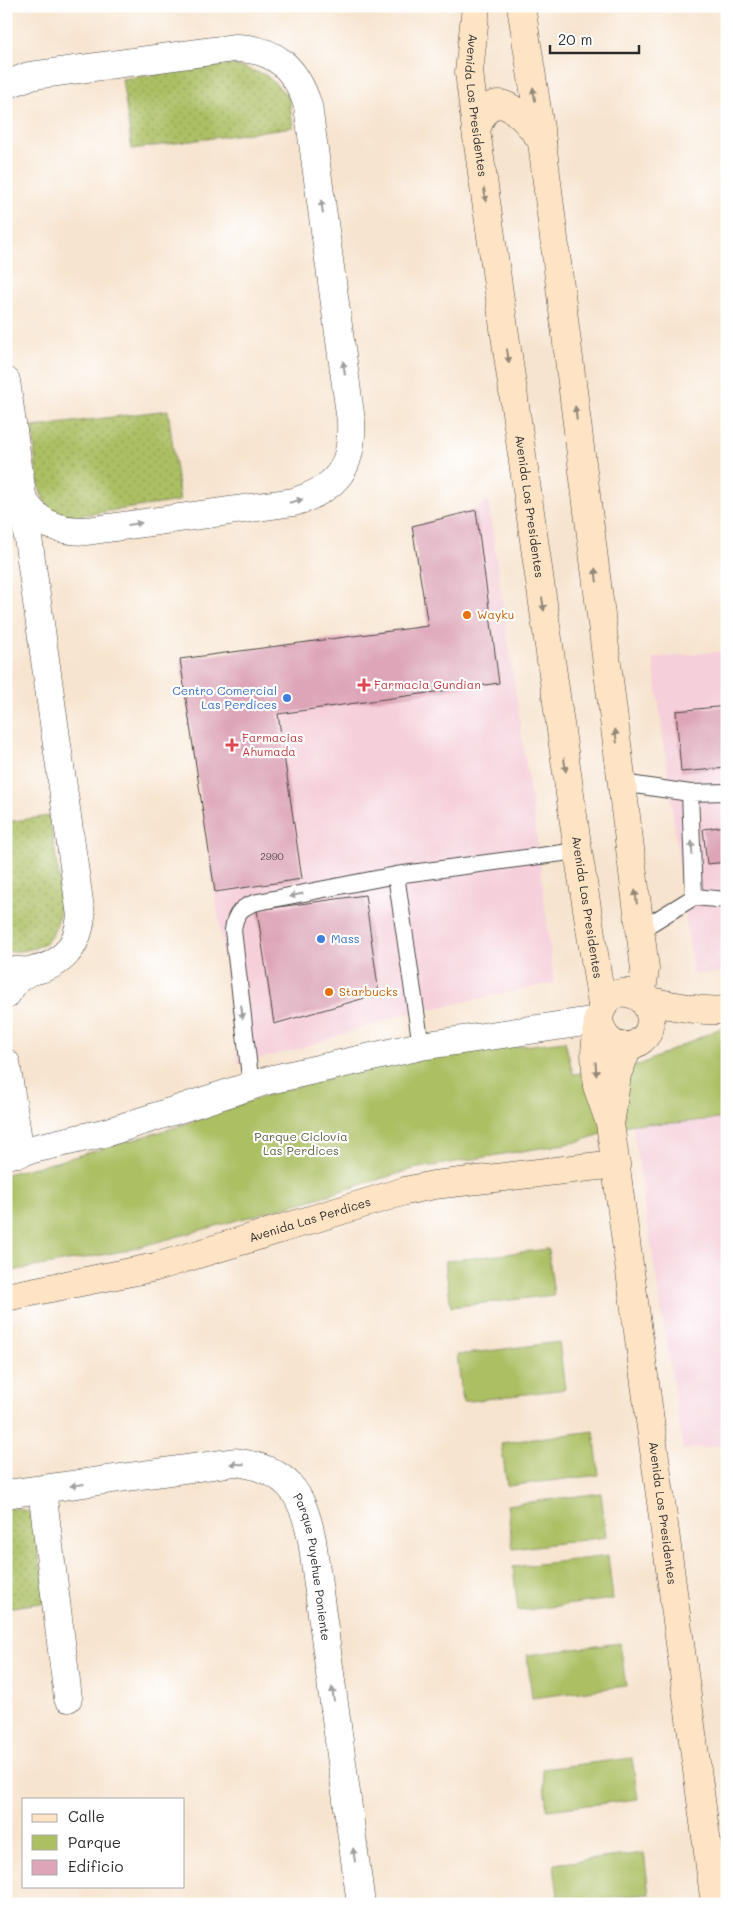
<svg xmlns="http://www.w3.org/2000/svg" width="733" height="1910" viewBox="0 0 733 1910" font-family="Mali,sans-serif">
	<defs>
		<pattern id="grass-dots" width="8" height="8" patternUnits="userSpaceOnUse" patternTransform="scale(1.25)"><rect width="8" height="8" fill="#acbf63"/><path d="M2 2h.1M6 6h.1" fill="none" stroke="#8c9b52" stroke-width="1.8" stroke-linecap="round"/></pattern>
	</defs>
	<rect width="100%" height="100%" fill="#fff"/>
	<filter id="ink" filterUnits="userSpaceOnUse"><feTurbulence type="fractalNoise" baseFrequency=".02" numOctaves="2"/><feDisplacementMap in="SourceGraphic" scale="10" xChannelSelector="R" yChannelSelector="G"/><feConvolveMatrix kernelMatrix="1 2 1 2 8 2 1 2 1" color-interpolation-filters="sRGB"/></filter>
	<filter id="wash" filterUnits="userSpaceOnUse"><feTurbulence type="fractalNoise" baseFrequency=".0096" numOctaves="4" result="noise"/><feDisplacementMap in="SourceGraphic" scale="20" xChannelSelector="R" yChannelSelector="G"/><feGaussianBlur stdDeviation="1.12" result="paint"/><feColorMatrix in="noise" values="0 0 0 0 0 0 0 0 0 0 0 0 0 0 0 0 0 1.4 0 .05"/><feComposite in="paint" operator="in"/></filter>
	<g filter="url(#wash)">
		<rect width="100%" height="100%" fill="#f7e4cf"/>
		<path fill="#f5cfda" d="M488,500L539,855L554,983L398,1016L295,1050L238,1064L215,892L180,659L428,626L412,526L476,510Z
			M727,651V972L693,975L653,658Z
			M727,1118V1444L683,1450L632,1124L673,1123Z"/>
		<path fill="url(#grass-dots)" stroke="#6c7547" d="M232,64L266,75L289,97L293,127L132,149L122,79Z
			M168,410L180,501L68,517C32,516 36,454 33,427Z
			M49,816C53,848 75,924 43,944C32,951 19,951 6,952V822Z
			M17,1508L31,1512L48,1602L6,1608V1509Z"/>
		<path fill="#acbf63" stroke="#6c7547" d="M727,1025V1118L673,1123L632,1124L577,1142L413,1169L311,1200L124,1251L6,1272V1174L56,1162L173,1128L273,1093L394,1061L565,1041L573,1074L637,1066Z
			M548,1249L554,1295L451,1307L445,1261Z
			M559,1342L565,1389L463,1402L457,1355Z
			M594,1431L599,1475L507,1486L501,1443Z
			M601,1493L606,1537L513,1549L507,1505Z
			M608,1556L613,1599L518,1611L513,1567Z
			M620,1643L626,1686L532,1698L527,1655Z
			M632,1758L638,1799L547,1810L542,1769Z
			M644,1853L649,1894L559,1904L554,1864Z"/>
		<g id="blocks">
			<path fill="#dda5b7" d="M476,510L499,683L278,714L302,879L215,892L180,659L428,626L412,526Z
				M727,706V768L681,772L676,711Z
				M727,826V862L707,864L703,829Z
				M365,895L379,994L274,1024L257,910Z"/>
		</g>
	</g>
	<g filter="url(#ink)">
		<use href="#blocks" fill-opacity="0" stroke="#4a4744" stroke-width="1"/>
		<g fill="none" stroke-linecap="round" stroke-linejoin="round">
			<defs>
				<path id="lane" d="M622,783L690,793L694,897
					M690,793L727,792
					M640,930L694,897L727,900
					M421,1046L396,875L578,851
					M251,1086L233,930C235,913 242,906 258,902L396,875"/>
				<g id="street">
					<path d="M6,85L29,76L234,48C275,48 296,68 308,106L351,421C353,467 338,488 294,502L87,531C59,531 39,525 24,501"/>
					<path d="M6,381L81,916C78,947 61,967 30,971C22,972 14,970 6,971"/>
					<path d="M6,995L16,980L28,972"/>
					<path d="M6,1063L20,1153"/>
					<path d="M6,1155L108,1132L269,1080L421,1046L598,1020"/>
					<path d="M42,1490L68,1698"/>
					<path id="s1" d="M6,1494L235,1462C287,1469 302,1491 312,1540L361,1904"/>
				</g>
				<g id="secondary">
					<path id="s2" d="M476,6L469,72L476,130L578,851L602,1005"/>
					<path d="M521,6L542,142L645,969L641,998"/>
					<path d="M476,130C493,79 523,115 542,141"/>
					<path d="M643,1000C668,1035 625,1060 607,1038C603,1034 601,1026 598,1020C602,1007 606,995 621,993C632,991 637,998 646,1000C671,1006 702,1012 727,1010"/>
					<path id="s3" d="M598,1020L595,1053L597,1086L610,1123L715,1904"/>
					<path d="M611,1119L617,1074L629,1046"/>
					<path id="s4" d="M6,1297L156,1267L405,1191L434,1185L616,1164"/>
				</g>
			</defs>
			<use href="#lane" stroke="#4a4744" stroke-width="18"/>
			<use href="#street" stroke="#4a4744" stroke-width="29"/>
			<use href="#secondary" stroke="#4a4744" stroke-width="29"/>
			<use href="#lane" stroke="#fff" stroke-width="16"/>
			<use href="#street" stroke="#fff" stroke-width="28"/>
			<use href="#secondary" stroke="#fee4c5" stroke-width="28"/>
		</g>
		<defs><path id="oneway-solid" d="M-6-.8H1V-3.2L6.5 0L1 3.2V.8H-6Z" transform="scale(1.25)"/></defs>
		<g fill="#948878">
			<use href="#oneway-solid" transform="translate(534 94) rotate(-99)"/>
			<use href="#oneway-solid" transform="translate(485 195) rotate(82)"/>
			<use href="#oneway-solid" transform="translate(508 356) rotate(82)"/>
			<use href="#oneway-solid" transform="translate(576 413) rotate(-97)"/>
			<use href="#oneway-solid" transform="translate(596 575) rotate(-97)"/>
			<use href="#oneway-solid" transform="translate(543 604) rotate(82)"/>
			<use href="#oneway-solid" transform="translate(616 736) rotate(-97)"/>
			<use href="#oneway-solid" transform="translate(565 765) rotate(82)"/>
			<use href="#oneway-solid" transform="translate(636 897) rotate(-97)"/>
			<use href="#oneway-solid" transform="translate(596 1069) rotate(86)"/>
		</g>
		<g fill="#a0a0a0">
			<use href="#oneway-solid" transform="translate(322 207) rotate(-98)"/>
			<use href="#oneway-solid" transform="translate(344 368) rotate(-98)"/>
			<use href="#oneway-solid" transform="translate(296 501) rotate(-14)"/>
			<use href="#oneway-solid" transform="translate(135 524) rotate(-8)"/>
			<use href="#oneway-solid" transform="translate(692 848) rotate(-92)"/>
			<use href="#oneway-solid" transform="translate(296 895) rotate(168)"/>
			<use href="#oneway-solid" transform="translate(242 1012) rotate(83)"/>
			<use href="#oneway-solid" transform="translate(237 1464) rotate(-179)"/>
			<use href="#oneway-solid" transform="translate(77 1485) rotate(172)"/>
			<use href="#oneway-solid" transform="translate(333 1694) rotate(-98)"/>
			<use href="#oneway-solid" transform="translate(354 1855) rotate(-98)"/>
		</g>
	</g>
	<g fill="#e8710a" stroke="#fff" stroke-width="2">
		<circle cx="467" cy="615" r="5"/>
		<circle cx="329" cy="992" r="5"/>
	</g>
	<g fill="#e0444e" stroke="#fff" stroke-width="2">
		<path d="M361.5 677.5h5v5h5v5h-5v5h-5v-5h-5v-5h5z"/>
		<path d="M229.5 737.5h5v5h5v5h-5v5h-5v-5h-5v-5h5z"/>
	</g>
	<g fill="#3f7fe0" stroke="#fff" stroke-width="2">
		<circle cx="287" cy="698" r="5"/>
		<circle cx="321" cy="939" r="5"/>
	</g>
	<g text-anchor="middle" stroke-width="4.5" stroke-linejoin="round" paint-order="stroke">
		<g font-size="10" fill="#584a4e">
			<text x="272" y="860">2990</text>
		</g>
		<g font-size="12" fill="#2b2b2b" stroke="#fff">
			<text dy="4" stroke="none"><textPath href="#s2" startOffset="100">Avenida Los Presidentes</textPath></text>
			<text dy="4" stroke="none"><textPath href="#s2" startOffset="505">Avenida Los Presidentes</textPath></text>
			<text dy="4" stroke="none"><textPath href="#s2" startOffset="910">Avenida Los Presidentes</textPath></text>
			<text dy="4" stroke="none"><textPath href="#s4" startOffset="314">Avenida Las Perdices</textPath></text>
			<text dy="4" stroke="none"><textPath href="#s3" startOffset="499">Avenida Los Presidentes</textPath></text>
			<text dy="4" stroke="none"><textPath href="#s1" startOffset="378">Parque Puyehue Poniente</textPath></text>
		</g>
		<g font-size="12" fill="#c56008" stroke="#fff" text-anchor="start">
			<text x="477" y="619">Wayku</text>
			<text x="339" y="996">Starbucks</text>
		</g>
		<g font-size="12" fill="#be3a42" stroke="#fff" text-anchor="start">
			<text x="374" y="689">Farmacia Gundian</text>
			<text x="242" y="742">Farmacias<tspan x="242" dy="14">Ahumada</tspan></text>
		</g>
		<g font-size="12" fill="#366cbe" stroke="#fff" text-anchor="end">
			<text x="277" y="695">Centro Comercial<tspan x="277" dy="14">Las Perdices</tspan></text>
			<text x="331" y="943" text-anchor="start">Mass</text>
		</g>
		<g font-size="12" fill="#585f3f" stroke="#fff">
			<text x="301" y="1141">Parque Ciclovía<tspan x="301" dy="14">Las Perdices</tspan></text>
		</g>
	</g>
	<rect width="733" height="1910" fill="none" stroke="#fff" stroke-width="25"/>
	<rect x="22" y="1798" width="162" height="90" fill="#ffffff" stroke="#aaaaaa"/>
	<rect x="32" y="1814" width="25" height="8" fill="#fee4c5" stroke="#aaaaaa"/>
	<text x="68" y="1822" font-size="15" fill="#2b2b2b">Calle</text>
	<rect x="32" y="1835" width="25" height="15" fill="#acbf63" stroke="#aaaaaa"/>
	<text x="68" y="1848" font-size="15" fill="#2b2b2b">Parque</text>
	<rect x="32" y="1860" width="25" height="15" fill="#dda5b7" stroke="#aaaaaa"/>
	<text x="68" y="1872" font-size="15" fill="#2b2b2b">Edificio</text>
	<path d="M550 45v8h89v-8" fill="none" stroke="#2b2b2b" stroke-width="2.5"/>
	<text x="558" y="45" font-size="15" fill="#2b2b2b" stroke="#ffffff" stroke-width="4" paint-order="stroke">20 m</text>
</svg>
